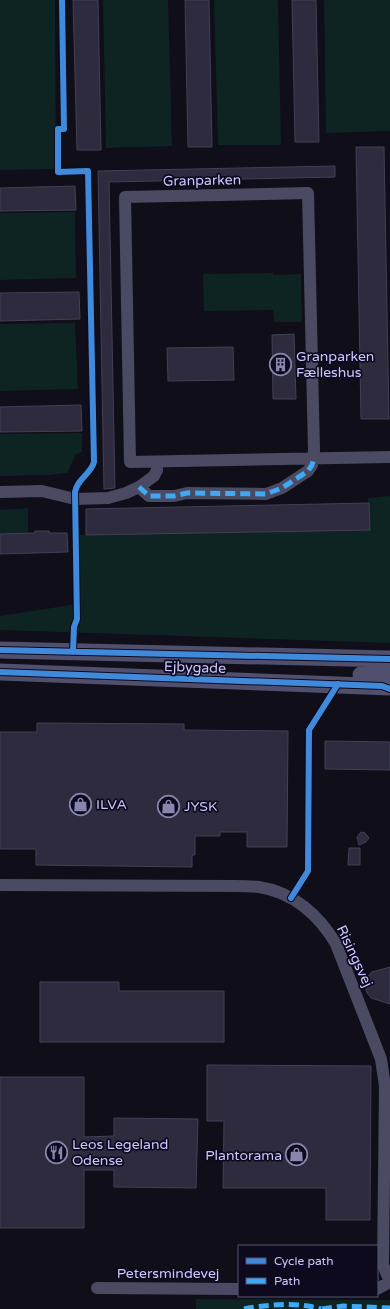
<svg xmlns="http://www.w3.org/2000/svg" width="390" height="1309" viewBox="0 0 390 1309" font-family="'Varela Round',sans-serif">
	<rect width="100%" height="100%" fill="#100e19"/>
	<path fill="#0d2423" d="M0,0H55L56,169L0,170Z
		M103,0H168L172,146L106,148Z
		M214,0H278L281,145H218Z
		M324,0H390V131L326,133Z
		M75,212L76,278L0,280V213Z
		M273,273V275L301,274L302,322H274L273,310L204,311L203,274Z
		M75,323L78,389L0,391V324Z
		M82,433V452L76,454L67,473L48,475L0,476V434Z
		M390,496V643L0,630V616L71,605L79,603L78,535L370,530L368,498Z
		M28,508V533L0,534V510Z
		M196,1299L390,1300V1309H196Z"/>
	<path fill="#2d2b3d" stroke="#434058" d="M73,0H98L101,150H77Z
		M185,0H209L212,147H188Z
		M292,0H316L319,142H295Z
		M356,147H384L389,419H361Z
		M335,166V177L109,182L115,488L104,489L98,171Z
		M75,186L76,210L0,211V188Z
		M79,292L80,319L0,321V293Z
		M294,334L296,399H273L272,335Z
		M233,347L234,380L168,381L167,348Z
		M81,405L82,431L0,432V407Z
		M369,503L370,530L86,535V509Z
		M35,531H49V533H67L68,552L0,554V534L35,533Z
		M37,723L184,724V730L288,731L287,847H247V832H220V836H195V855H192V867L36,865V849H0V732H37Z
		M325,741L390,742V770L325,769Z
		M362,832L365,833L369,838L366,842L359,845L357,837L360,833Z
		M349,848H360V865H348Z
		M390,967V1004L371,998L367,993L365,984L369,975L372,972Z
		M40,982H119V991H224V1042H40Z
		M207,1065L371,1066L370,1220H326V1188H223L224,1121H207Z
		M0,1077H84V1137L114,1136V1118L198,1119L196,1188L114,1187V1170H84V1228H0Z"/>
	<g fill="none" stroke-linecap="round" stroke-linejoin="round">
		<path stroke="#4a4a62" stroke-width="12" d="M139,487L149,496H174L187,493L266,494L282,488L308,471L312,465L314,450L308,193L125,197L130,462L390,457
			M0,492L42,491L75,499L108,498L126,493L139,487L154,476L157,470V462
			M0,885L234,886C242,886 251,886 259,887C293,892 319,915 336,944L381,1059L385,1086L383,1265L390,1282
			M97,1288L239,1289
			M377,1289L390,1282"/>
		<path stroke="#504f6d" stroke-width="17" d="M0,650L390,659
			M0,672L390,687
			M361,675H390"/>
		<path stroke="#3fa9f5" stroke-width="5" stroke-dasharray="10 5" stroke-linecap="butt" d="M139,487L149,496H174L187,493L266,494L282,488L308,471L312,465L314,458
			M244,1309C264,1305 289,1303 308,1306C313,1307 317,1308 321,1309
			M322,1309L343,1306L390,1308"/>
		<defs>
			<path id="cycleway" d="M62,0L64,129H58V172L88,171L94,462C91,474 77,479 75,492L77,619L74,627L73,652
				M0,650L390,659
				M0,672L382,686L390,689
				M291,898L308,871L309,730L338,684"/>
		</defs>
		<use href="#cycleway" stroke="#0d0a1d" stroke-width="8"/>
		<use href="#cycleway" stroke="#408adc" stroke-width="6"/>
	</g>
	<defs>
		<symbol id="building-ring" viewBox="-11 -11 22 22"><circle r="9.5" fill="#0d0a1d" stroke="#8986ae" stroke-width="1.5"/><path d="M-4-6H4V6H1V3H-1V6H-4ZM-2.5-4.3h1.7v1.8h-1.7ZM.8-4.3h1.7v1.8H.8ZM-2.5-1h1.7V.8h-1.7ZM.8-1h1.7V.8H.8Z" fill="#8986ae"/></symbol>
		<symbol id="shop-ring" viewBox="-11 -11 22 22"><circle r="9.5" fill="#0d0a1d" stroke="#8986ae" stroke-width="1.5"/><path d="M-5-2.5h2.3a2.7 3.5 0 0 1 5.4 0H5L5.5 6h-11ZM-1.5-2.5h3a1.5 2.3 0 0 0-3 0Z" fill="#8986ae"/></symbol>
		<symbol id="restaurant-ring" viewBox="-11 -11 22 22"><circle r="9.5" fill="#0d0a1d" stroke="#8986ae" stroke-width="1.5"/><path d="M-5-6h1v4h1v-4h1v4h1v-4h1v5L-1.5 .5V6h-2V.5L-5-1ZM5-6V6H3V1.5H1.5Q1.5-4 5-6Z" fill="#8986ae"/></symbol>
	</defs>
	<g fill-rule="evenodd">
		<use href="#building-ring" x="268" y="352" width="25" height="25"/>
		<use href="#shop-ring" x="68" y="792" width="25" height="25"/>
		<use href="#shop-ring" x="156" y="794" width="25" height="25"/>
		<use href="#restaurant-ring" x="44" y="1140" width="25" height="25"/>
		<use href="#shop-ring" x="284" y="1142" width="25" height="25"/>
	</g>
	<g text-anchor="middle" stroke-width="3.5" stroke-linejoin="round" paint-order="stroke">
		<g font-size="14" fill="#cac6ff" stroke="#0d0a1d">
			<text transform="translate(202 180) rotate(-1)" y="5">Granparken</text>
			<text transform="translate(195 667) rotate(2)" y="5">Ejbygade</text>
			<text transform="translate(355 956) rotate(65)" y="5">Risingsvej</text>
			<text x="168" y="1278">Petersmindevej</text>
		</g>
		<g font-size="14" fill="#cac6ff" stroke="#0d0a1d" text-anchor="start">
			<text x="296" y="361">Granparken<tspan x="296" dy="16">Fælleshus</tspan></text>
			<text x="96" y="809">ILVA</text>
			<text x="184" y="811">JYSK</text>
			<text x="72" y="1149">Leos Legeland<tspan x="72" dy="16">Odense</tspan></text>
			<text x="282" y="1160" text-anchor="end">Plantorama</text>
		</g>
	</g>
	<rect x="238" y="1245" width="140" height="52" fill="#0d0a1d" stroke="#595577"/>
	<rect x="246" y="1258" width="20" height="6" fill="#408adc" stroke="#595577"/>
	<text x="274" y="1265" font-size="12" fill="#cac6ff">Cycle path</text>
	<rect x="246" y="1278" width="20" height="6" fill="#3fa9f5" stroke="#595577"/>
	<text x="274" y="1285" font-size="12" fill="#cac6ff">Path</text>
</svg>
